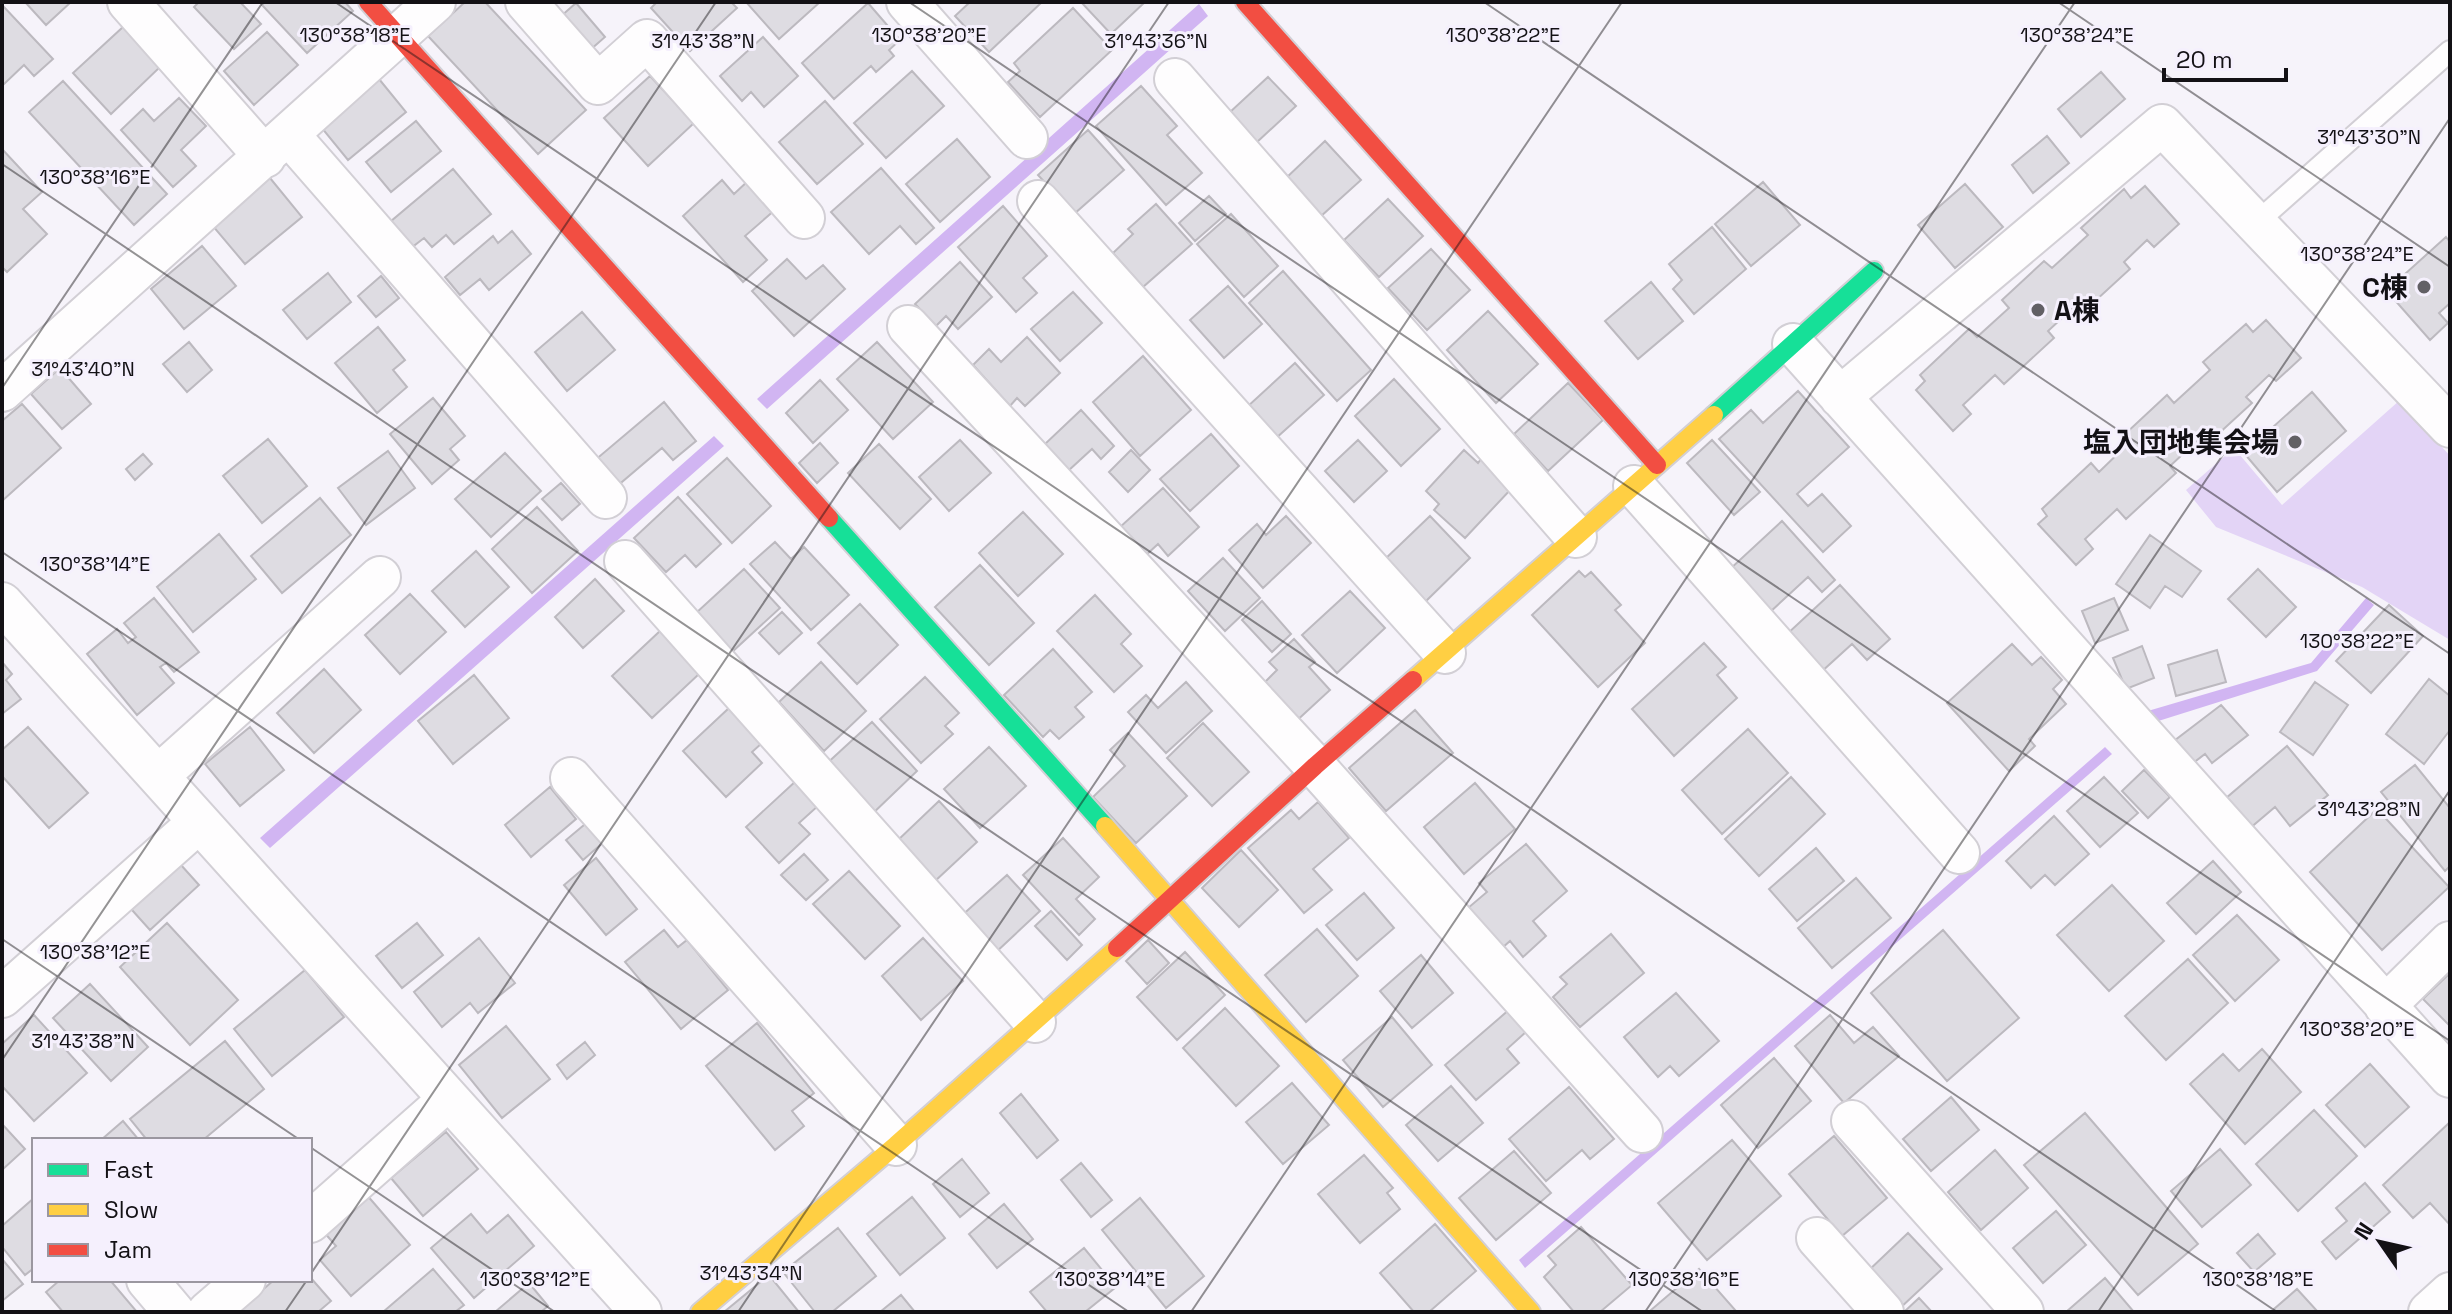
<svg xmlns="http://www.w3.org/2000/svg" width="2452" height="1314" viewBox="0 0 2452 1314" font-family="'Space Grotesk','Noto Sans JP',sans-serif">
	<rect width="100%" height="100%" fill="#f6f3fa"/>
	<path fill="#e3d4f6" d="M2400,400L2450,456V640L2362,587L2216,527L2186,490L2234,448L2282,505Z"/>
	<path fill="#d1b5f2" d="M1199,4L1208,16L767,409L757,399Z
		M714,436L724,446L270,848L260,838Z
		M2366,598L2374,605L2317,671L2152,723L2141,713L2311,663Z
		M2105,747L2112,754L1525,1268L1519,1260Z"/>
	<path fill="#dedce2" stroke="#bcb9bf" stroke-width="2" d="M25,2H71L46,25Z
		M199,2H240L261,24L234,49L194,7Z
		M265,2H345L353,11L307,53L262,5Z
		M465,2H485L586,110L538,154L428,36Z
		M657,2H731L737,8L690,51L651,8Z
		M746,2H820L779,39Z
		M970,2H1042L989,52L955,16Z
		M1081,2H1145L1111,34Z
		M576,3L605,37L590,50L560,17Z
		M868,3L900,40L889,50L894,56L876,72L871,66L834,99L802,63Z
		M3,6L53,59L34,76L24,65L2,86Z
		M1073,8L1112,50L1040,117L1008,82L1020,71L1014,63Z
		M123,27L160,67L111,114L73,73Z
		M267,32L298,65L254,105L224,71Z
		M763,37L798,76L764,107L751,92L742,101L720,76Z
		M912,71L944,106L886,158L854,123Z
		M2101,72L2125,99L2081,137L2058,109Z
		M650,76L694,123L648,166L604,118Z
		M1268,77L1296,106L1256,143L1229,113Z
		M379,79L406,112L348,160L321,127Z
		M63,81L167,194L134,225L29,112Z
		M1141,86L1177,126L1167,135L1202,173L1166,205L1096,126Z
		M179,98L206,126L181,150L196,166L173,187L121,130L143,109L154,121Z
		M825,101L863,144L817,184L779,142Z
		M416,121L441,151L391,192L366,162Z
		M1088,130L1124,170L1074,214L1038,175Z
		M2047,136L2069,163L2033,193L2012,165Z
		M957,139L990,177L940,222L906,184Z
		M1325,141L1361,180L1320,217L1285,179Z
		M2,149L42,192L23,209L47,234L7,272L2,267Z
		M881,168L934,228L916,244L900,226L869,254L831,212Z
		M453,169L491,214L454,244L446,235L432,247L424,238L411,248L390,222Z
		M270,178L302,217L245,264L212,225Z
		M722,180L734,194L749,180L776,209L745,236L767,260L743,282L683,216Z
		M1763,182L1800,225L1751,266L1715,224Z
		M1965,184L2003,227L1955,268L1918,225Z
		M2145,186L2179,224L2154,247L2147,240L2124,262L2130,269L2082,313L2076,305L2048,331L2054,338L2004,384L1995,375L1963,405L1971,414L1953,431L1916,390L1925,381L1920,375L1969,329L1977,337L2009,308L2002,300L2044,261L2052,268L2088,235L2081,228L2124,189L2131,198Z
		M1209,196L1226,214L1195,241L1179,223Z
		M1388,199L1423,236L1379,277L1344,240Z
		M1156,204L1192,244L1143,287L1113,253L1133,234L1128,229Z
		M1003,206L1047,256L1023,278L1037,293L1016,312L958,247Z
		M1231,214L1278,266L1244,297L1197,244Z
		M1712,227L1746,269L1694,314L1673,289L1682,280L1669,264Z
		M512,231L531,254L489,290L480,279L460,295L445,277L493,236L498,243Z
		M2446,237L2450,242V303L2439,313L2448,323L2430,340L2393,298L2402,290L2395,283Z
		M202,246L236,286L184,329L151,289Z
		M1431,249L1470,290L1427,330L1388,288Z
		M787,259L806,279L823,265L845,289L794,336L752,291Z
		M960,262L992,297L958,329L946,316L936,326L915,304Z
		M1283,271L1371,370L1337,401L1249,303Z
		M328,273L351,302L307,339L283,310Z
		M381,276L399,298L376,317L358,296Z
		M1651,282L1683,321L1638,359L1605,321Z
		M1228,286L1262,324L1224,358L1190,320Z
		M1073,292L1102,323L1060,361L1031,329Z
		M1488,311L1538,364L1496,403L1447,350Z
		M582,312L615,350L567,391L535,352Z
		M2266,320L2301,358L2276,381L2269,375L2246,397L2252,403L2204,447L2198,440L2170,466L2176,473L2126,519L2117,509L2085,539L2093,549L2076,565L2038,524L2047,516L2042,509L2091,463L2099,472L2130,442L2124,435L2167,395L2174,403L2210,370L2203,362L2246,324L2253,332Z
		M378,327L405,360L393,370L407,387L377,413L335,363Z
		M1027,337L1060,373L1025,406L1017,398L1010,406L973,365L989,349L1001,362Z
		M189,342L212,370L187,392L163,364Z
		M877,342L933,402L893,439L837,379Z
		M1143,356L1191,410L1140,456L1093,402Z
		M1295,363L1324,395L1275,439L1247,407Z
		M60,368L91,404L62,429L31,394Z
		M1394,379L1440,429L1401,466L1355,416Z
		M820,380L848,410L813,443L786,413Z
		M1568,383L1603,420L1548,471L1514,434Z
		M1798,391L1849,447L1797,494L1808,506L1822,494L1851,526L1823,552L1719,439L1751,410L1763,423Z
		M2312,392L2346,431L2277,492L2244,453Z
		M433,398L465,436L450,449L459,460L432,484L390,434Z
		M664,402L696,441L673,460L662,448L616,487L594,461Z
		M22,404L61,448L2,501V421Z
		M1081,410L1114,446L1101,459L1092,449L1068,471L1045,444Z
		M1211,434L1239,466L1190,511L1160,479Z
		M268,439L307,486L262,523L223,476Z
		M960,440L991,473L949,511L919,477Z
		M1358,440L1387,471L1354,502L1325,471Z
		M1712,440L1760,492L1734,515L1687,463Z
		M820,443L838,463L817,483L799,463Z
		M879,444L931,499L900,529L848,473Z
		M1131,450L1150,470L1128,492L1109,472Z
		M1464,450L1478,463L1481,459L1512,488L1465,538L1434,510L1439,504L1426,491Z
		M388,451L415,488L366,525L338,488Z
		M505,453L541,491L491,537L455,499Z
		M143,454L152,464L135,480L126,469Z
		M727,458L771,506L732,543L687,494Z
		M561,483L580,504L562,520L542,499Z
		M1163,488L1199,527L1168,556L1158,544L1145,556L1119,528Z
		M678,497L721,544L696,567L685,555L666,572L634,538Z
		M320,498L351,535L282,593L251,556Z
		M537,507L578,551L532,593L492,549Z
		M1023,512L1063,554L1018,596L979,553Z
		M1286,516L1311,543L1263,588L1229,550L1257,524L1266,535Z
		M1430,516L1470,558L1424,603L1383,561Z
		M1782,521L1835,580L1822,592L1808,577L1769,613L1729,570Z
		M219,534L256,579L193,632L157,587Z
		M2150,535L2201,571L2182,597L2165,586L2150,608L2116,584Z
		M775,542L791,559L804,547L849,595L811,630L750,564Z
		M476,551L509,587L465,627L432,591Z
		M1223,558L1260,598L1225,631L1188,591Z
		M980,565L1034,623L989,665L935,607Z
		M744,569L780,608L732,652L696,613Z
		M2258,569L2296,607L2266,637L2228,599Z
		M1579,571L1585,577L1591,572L1621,605L1615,610L1645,643L1598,687L1532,615Z
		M595,579L624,611L583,648L555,617Z
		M1840,585L1890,639L1867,660L1852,644L1820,673L1786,635Z
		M1350,591L1385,628L1337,673L1302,635Z
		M410,594L446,632L400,674L365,635Z
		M1095,595L1131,634L1121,644L1142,666L1114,692L1057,631Z
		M154,598L199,652L174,672L166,663L160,667L174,683L137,715L87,654L117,629L128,643L136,637L124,623Z
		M2114,598L2128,630L2095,643L2082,611Z
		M1262,601L1291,634L1272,652L1242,620Z
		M860,604L898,645L857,684L818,643Z
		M2389,605L2423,636L2371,693L2336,661Z
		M782,612L802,633L779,654L759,633Z
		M660,631L699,674L652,718L612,676Z
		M1294,639L1315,662L1309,667L1330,690L1293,724L1260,687L1277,670L1269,662Z
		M1704,643L1726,667L1717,675L1737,698L1674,756L1632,709Z
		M2012,644L2032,665L2041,657L2062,680L2053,689L2066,704L2029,739L2035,746L2009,771L1947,703Z
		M2142,646L2154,678L2126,689L2113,658Z
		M1053,649L1092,692L1075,707L1084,717L1059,739L1050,730L1043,737L1004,695Z
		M2217,650L2226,682L2176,696L2168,665Z
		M2,662L12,674L6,680L21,699L2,714Z
		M821,662L866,711L824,751L779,702Z
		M324,669L361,710L314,753L277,713Z
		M474,675L509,718L453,764L418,721Z
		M925,677L959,713L945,726L953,734L921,763L880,719Z
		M2429,679L2450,696V730L2424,764L2386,734Z
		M1186,682L1212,711L1166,753L1128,712L1146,695L1158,708Z
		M2315,682L2348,705L2313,755L2280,732Z
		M2221,705L2248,735L2212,763L2205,754L2188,767L2170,744Z
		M729,708L762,743L752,752L762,763L726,797L683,751Z
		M1415,710L1453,753L1386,811L1349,768Z
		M872,722L917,771L869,817L823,767Z
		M1203,723L1249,772L1212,806L1167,758Z
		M28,727L88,793L49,828L2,776V750Z
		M250,727L284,770L240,806L205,764Z
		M1748,729L1788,773L1722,834L1682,790Z
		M1128,733L1187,796L1136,843L1093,797L1125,766L1110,750Z
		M2287,746L2328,795L2290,826L2275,807L2249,829L2225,799Z
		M989,747L1026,786L980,828L944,789Z
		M2415,765L2450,808V866L2445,871L2381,792Z
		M2144,770L2170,797L2148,818L2122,791Z
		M1791,777L1825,814L1759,876L1725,839Z
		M2104,777L2138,813L2100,847L2067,811Z
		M797,780L819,805L799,823L810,834L779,863L746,827Z
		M1475,783L1515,829L1464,874L1424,827Z
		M550,787L576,819L531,857L505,825Z
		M939,801L977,842L934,882L897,841Z
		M1318,802L1349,838L1313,869L1332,890L1304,913L1248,848L1291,810L1299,819Z
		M2377,809L2449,887L2382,950L2310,872Z
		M2054,816L2089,854L2055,885L2045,875L2031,888L2006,861Z
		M590,820L606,840L583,860L566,840Z
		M1063,838L1099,877L1076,899L1095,919L1079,935L1023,875Z
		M1526,844L1567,891L1533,921L1546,936L1523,957L1510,941L1502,948L1468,908L1487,892L1479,883Z
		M1816,848L1844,881L1797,921L1769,889Z
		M1241,850L1278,890L1239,927L1202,888Z
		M804,854L828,880L806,900L781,875Z
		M172,855L199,885L150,930L123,900Z
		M596,858L637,909L606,935L564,885Z
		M2213,861L2241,892L2196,934L2167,903Z
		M849,871L900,926L865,959L813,904Z
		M1007,875L1040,911L994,954L959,918Z
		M1856,878L1891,918L1832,968L1798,928Z
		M2112,885L2164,941L2109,991L2057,935Z
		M1364,893L1394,928L1357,960L1326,925Z
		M1051,911L1082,945L1067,960L1035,926Z
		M2237,915L2279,960L2235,1001L2193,955Z
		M167,923L238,1000L190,1045L120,967Z
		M417,923L443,955L402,988L376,956Z
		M1317,929L1358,976L1306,1022L1265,975Z
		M664,930L678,947L687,940L728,990L681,1029L625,962Z
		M1943,930L2019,1018L1947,1081L1871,993Z
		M1611,934L1644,973L1580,1027L1553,997L1567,984L1560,977Z
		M479,938L515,983L478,1013L470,1003L442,1027L414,992Z
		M923,938L963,981L921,1020L882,976Z
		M1148,940L1169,963L1147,984L1126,961Z
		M1185,952L1225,995L1177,1040L1137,997Z
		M1421,955L1453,993L1412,1028L1380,991Z
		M2188,959L2228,1003L2166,1060L2125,1016Z
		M305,970L344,1017L272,1076L234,1029Z
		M2450,973V1026L2423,999Z
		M90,984L148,1047L111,1081L53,1018Z
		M1676,993L1719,1041L1679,1076L1670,1066L1658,1077L1624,1037Z
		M1225,1008L1279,1066L1236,1106L1183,1048Z
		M1510,1009L1528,1030L1507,1049L1519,1063L1476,1100L1445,1065Z
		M34,1015L87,1073L34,1121L2,1086V1044Z
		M1830,1015L1854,1043L1873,1027L1899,1056L1844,1103L1795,1046Z
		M1392,1017L1432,1065L1383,1107L1343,1060Z
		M757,1023L814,1093L792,1111L804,1126L775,1150L706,1066Z
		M506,1026L550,1079L502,1118L459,1065Z
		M225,1041L264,1089L203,1140H147L130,1119Z
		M585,1042L595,1055L567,1079L557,1065Z
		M2262,1049L2301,1092L2245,1144L2190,1084L2223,1054L2239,1071Z
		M1774,1058L1811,1101L1758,1148L1721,1105Z
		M2370,1064L2409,1107L2365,1147L2326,1105Z
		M1292,1083L1329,1125L1283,1164L1246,1122Z
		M1451,1086L1483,1123L1438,1161L1406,1125Z
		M1569,1087L1614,1139L1590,1159L1582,1150L1546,1181L1509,1139Z
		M1021,1094L1058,1140L1037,1158L1000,1113Z
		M1951,1097L1979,1130L1931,1171L1903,1139Z
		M2314,1110L2357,1156L2298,1211L2256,1164Z
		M2085,1113L2198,1244L2138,1295L2024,1165Z
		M123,1121L139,1140H101Z
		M2449,1123L2450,1125V1225L2430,1203L2413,1218L2383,1185Z
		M2,1124L25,1149L2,1170Z
		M446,1132L478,1169L423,1216L391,1178Z
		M1834,1136L1887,1198L1842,1236L1789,1174Z
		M1732,1140L1781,1196L1707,1260L1658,1203Z
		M2220,1149L2251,1185L2202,1227L2171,1191Z
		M1995,1150L2028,1188L1981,1230L1948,1192Z
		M1514,1151L1551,1193L1496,1240L1459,1198Z
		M1364,1155L1393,1188L1387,1193L1400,1209L1360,1243L1318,1194Z
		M962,1159L989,1193L960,1217L933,1184Z
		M1081,1163L1112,1200L1091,1217L1061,1180Z
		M2365,1183L2390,1212L2336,1259L2322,1242L2347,1221L2336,1208Z
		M366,1194L410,1245L351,1296L320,1260L336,1246L323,1231Z
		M912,1197L945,1238L900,1275L867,1234Z
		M34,1198V1268L25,1275L2,1247V1226Z
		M1140,1198L1204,1276L1166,1308L1102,1230Z
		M1004,1204L1033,1239L997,1268L969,1234Z
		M2056,1211L2086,1245L2043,1283L2013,1248Z
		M471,1214L487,1233L508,1215L534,1246L474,1298L431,1248Z
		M1435,1224L1476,1271L1429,1312H1414L1380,1273Z
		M1581,1227L1632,1285L1600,1312H1574L1544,1277L1556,1265L1548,1256Z
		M838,1228L876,1276L832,1312H815L783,1272Z
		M1908,1233L1942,1269L1899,1309L1866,1273Z
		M2258,1234L2275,1254L2254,1272L2237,1253Z
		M1084,1248L1116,1287L1085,1312H1047L1030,1292Z
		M2,1259L23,1284L2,1301Z
		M433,1269L464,1305L455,1312H383Z
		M1699,1269L1736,1311L1653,1312L1651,1310Z
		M769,1275L799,1312H724Z
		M310,1277L331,1301L318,1312H237L274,1280H310Z
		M2105,1278L2134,1312H2066Z
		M60,1280H110L137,1312H63L46,1292Z
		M529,1283L548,1306L541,1312H495Z
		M2297,1289L2318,1312H2276L2274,1309Z
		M901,1295L915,1312H880Z
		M1919,1298L1932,1312H1904Z"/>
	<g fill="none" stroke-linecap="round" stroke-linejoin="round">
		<defs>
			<path id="lane" d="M2256,223L2450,51"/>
			<path id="street" d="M128,2L265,157
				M526,2L598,84L647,40L804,218
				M907,2L1027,138
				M1175,79L1576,537
				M289,135L606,498
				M1038,201L1445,653
				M908,326L1315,766L1642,1132
				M1793,344L2450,1077
				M2,391L435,2
				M1840,397L2162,125L2450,427
				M1634,486L1959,853
				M625,561L1035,1022
				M2,603L641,1312
				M158,776L380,577
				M571,778L896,1145
				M2,997L199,822
				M2385,1006L2450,942
				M1852,1121L2023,1312
				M310,1222L448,1100
				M1817,1238L1883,1312
				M147,1280L174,1312
				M208,1312L245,1280
				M2429,1312L2450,1293"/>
			<path id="fast" d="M1714,415L1874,271
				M829,518L1105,826"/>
			<path id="slow" d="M1413,680L1714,415
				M1105,826L1531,1312
				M700,1312L896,1145L1117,948"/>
			<path id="jam" d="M368,2L829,518
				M1245,2L1657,465
				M1117,948L1315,766L1413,680"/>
		</defs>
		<use href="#lane" stroke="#d2cfd5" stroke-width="24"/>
		<use href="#street" stroke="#d2cfd5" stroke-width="44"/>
		<use href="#fast" stroke="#d2cfd5" stroke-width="22"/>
		<use href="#slow" stroke="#d2cfd5" stroke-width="22"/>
		<use href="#jam" stroke="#d2cfd5" stroke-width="22"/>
		<use href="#lane" stroke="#fefdfe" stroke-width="20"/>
		<use href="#street" stroke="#fefdfe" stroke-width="40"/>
		<use href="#fast" stroke="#16e098" stroke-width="18"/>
		<use href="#slow" stroke="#ffcf43" stroke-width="18"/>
		<use href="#jam" stroke="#f24e42" stroke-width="18"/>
	</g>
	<path fill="none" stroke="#131115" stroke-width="2" stroke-opacity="0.45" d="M335,2L2277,1312M909,2L2450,1041M1484,2L2450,654M2058,2L2450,267M2,164L1703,1312M2,388L263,2M2,552L1129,1312M2,939L300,1140M2,1060L716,2M310,1147L555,1312M310,1275L1169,2M285,1312L307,1280M738,1312L1622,2M1191,1312L2075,2M1645,1312L2450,118M2098,1312L2450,790"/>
	<g fill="#626065" stroke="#f5f0fd" stroke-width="3">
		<circle cx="2424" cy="287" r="8"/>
		<circle cx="2038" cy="310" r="8"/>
		<circle cx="2295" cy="442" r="8"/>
	</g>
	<g text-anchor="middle" stroke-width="6" stroke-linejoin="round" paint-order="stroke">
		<g font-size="28" font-weight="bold" fill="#131115" stroke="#f5f0fd" text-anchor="end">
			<text x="2408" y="297">C棟</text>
			<text x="2054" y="320" text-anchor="start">A棟</text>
			<text x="2279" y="452">塩入団地集会場</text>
		</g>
	</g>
	<g font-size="20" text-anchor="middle" fill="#131115" stroke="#f5f0fd" stroke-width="6" stroke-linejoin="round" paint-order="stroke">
		<text x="355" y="42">130°38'18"E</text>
		<text x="929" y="42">130°38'20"E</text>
		<text x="1503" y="42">130°38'22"E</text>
		<text x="2077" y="42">130°38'24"E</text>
		<text x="703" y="48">31°43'38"N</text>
		<text x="1156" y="48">31°43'36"N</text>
		<text x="2369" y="144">31°43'30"N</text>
		<text x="95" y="184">130°38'16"E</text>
		<text x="2357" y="261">130°38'24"E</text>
		<text x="83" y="376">31°43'40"N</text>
		<text x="95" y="571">130°38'14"E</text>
		<text x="2357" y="648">130°38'22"E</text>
		<text x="2369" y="816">31°43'28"N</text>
		<text x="95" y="959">130°38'12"E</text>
		<text x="2357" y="1036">130°38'20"E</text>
		<text x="83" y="1048">31°43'38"N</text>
		<text x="751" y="1280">31°43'34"N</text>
		<text x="535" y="1286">130°38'12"E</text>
		<text x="1110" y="1286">130°38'14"E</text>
		<text x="1684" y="1286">130°38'16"E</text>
		<text x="2258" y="1286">130°38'18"E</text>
	</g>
	<rect width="2452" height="1314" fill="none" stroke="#131115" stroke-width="8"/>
	<rect x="32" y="1138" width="280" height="144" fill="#f5f0fd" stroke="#9b97a0" stroke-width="2"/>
	<rect x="48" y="1164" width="40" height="12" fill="#16e098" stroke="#9b97a0" stroke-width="2"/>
	<text x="104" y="1178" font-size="24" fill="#131115">Fast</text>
	<rect x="48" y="1204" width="40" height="12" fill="#ffcf43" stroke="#9b97a0" stroke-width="2"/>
	<text x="104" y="1218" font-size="24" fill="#131115">Slow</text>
	<rect x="48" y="1244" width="40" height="12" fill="#f24e42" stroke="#9b97a0" stroke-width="2"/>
	<text x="104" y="1258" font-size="24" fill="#131115">Jam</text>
	<g transform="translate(2380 1242) rotate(304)" stroke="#f5f0fd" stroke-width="6" paint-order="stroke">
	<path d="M0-6L14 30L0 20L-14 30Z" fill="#131115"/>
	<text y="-12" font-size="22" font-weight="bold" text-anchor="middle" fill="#131115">N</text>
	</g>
	<path d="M2164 68v12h122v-12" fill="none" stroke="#131115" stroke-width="4"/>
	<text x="2176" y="68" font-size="24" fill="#131115" stroke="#f5f0fd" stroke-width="6" paint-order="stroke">20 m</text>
</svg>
